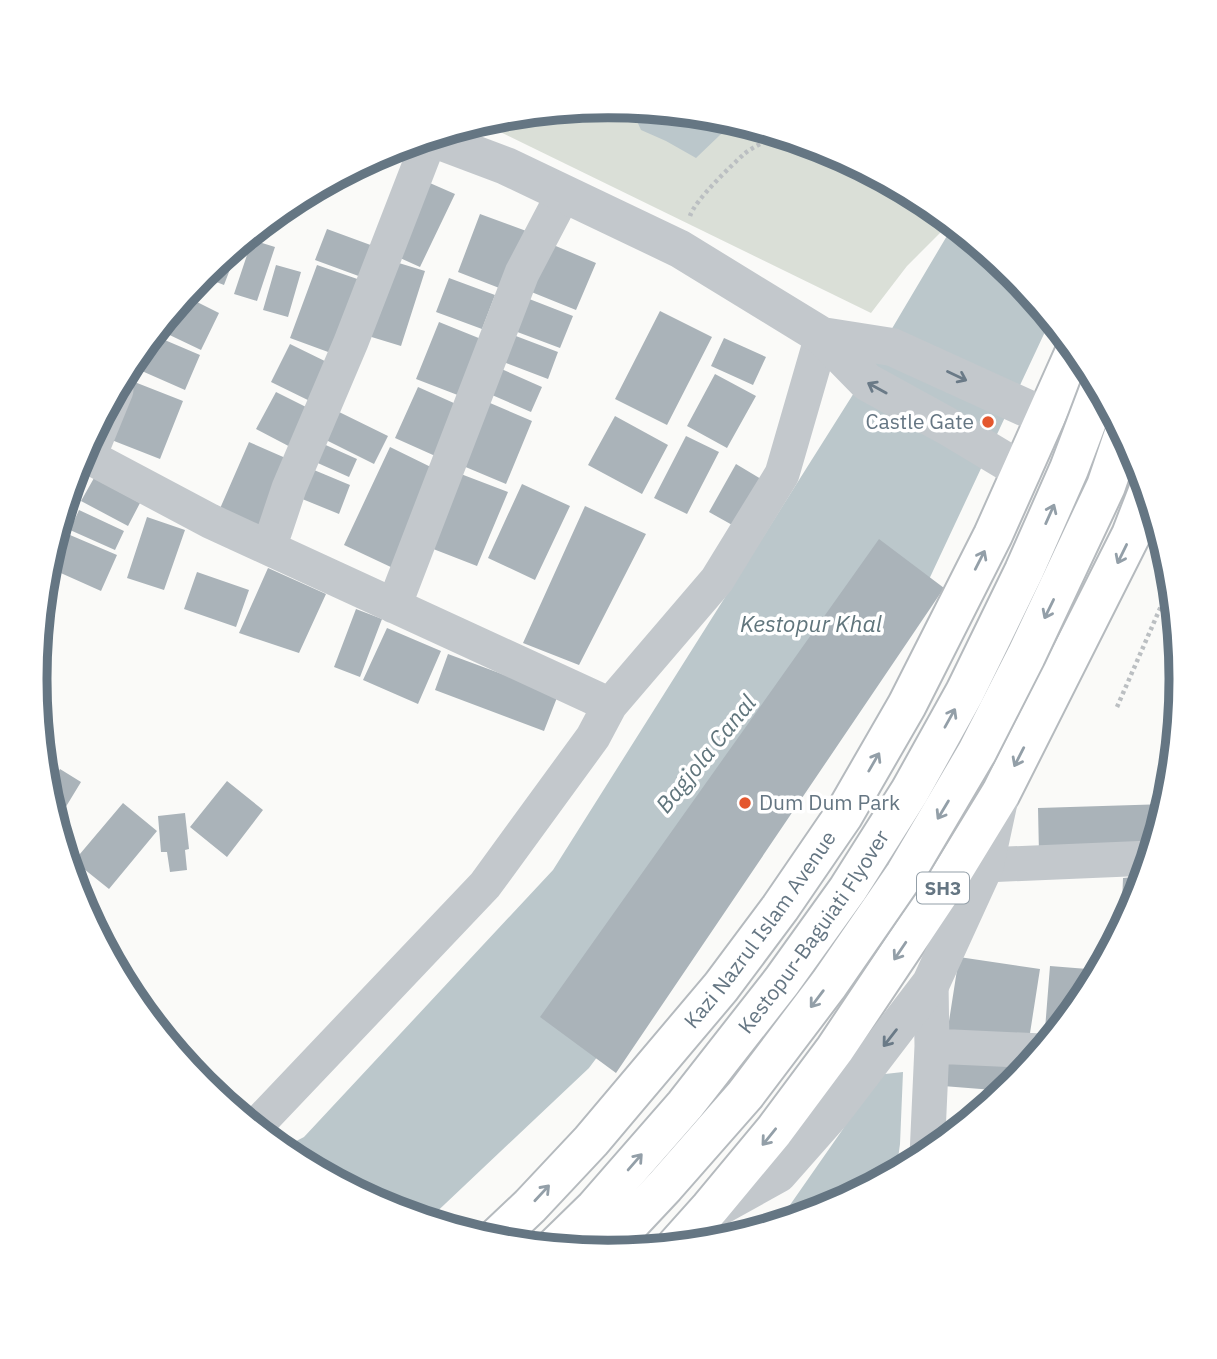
<svg xmlns="http://www.w3.org/2000/svg" width="1217" height="1359" viewBox="0 0 1217 1359" font-family="'IBM Plex Sans',sans-serif">
	<rect width="100%" height="100%" fill="#fafaf8"/>
	<path fill="#dadfd7" d="M609,106L721,117L828,150L927,203L951,222L907,266L871,313L480,122L497,117Z"/>
	<path fill="#bbc7cb" d="M631,108L721,117L740,123L720,135L696,158L666,141L641,130Z
		M954,224L1014,274L1051,319L888,667L589,1068L427,1221L389,1209L290,1156L281,1149L304,1137L553,870L852,396Z
		M903,1072L900,1144L896,1173L828,1209L776,1225L843,1129L867,1076Z"/>
	<path fill="#aab3b9" d="M423,180L455,194L420,267L389,253Z
		M480,214L529,232L507,291L458,272Z
		M327,229L376,247L364,278L315,260Z
		M252,240L275,247L257,301L234,294Z
		M544,241L596,263L576,310L524,289Z
		M240,243L224,285L201,276L203,274Z
		M389,260L425,271L401,346L365,335Z
		M276,265L301,272L288,317L263,310Z
		M317,265L366,282L339,356L290,338Z
		M449,278L495,295L482,329L436,312Z
		M519,295L573,316L560,348L507,328Z
		M185,296L219,313L201,350L157,329Z
		M660,311L712,337L667,425L615,399Z
		M439,322L491,343L468,399L416,379Z
		M508,333L558,352L548,379L498,360Z
		M153,335L200,355L185,390L135,368L145,344Z
		M724,338L766,357L753,385L711,366Z
		M290,344L337,367L318,405L271,382Z
		M497,367L542,387L531,412L485,392Z
		M715,374L756,396L727,448L687,426Z
		M132,381L183,401L160,459L109,439Z
		M418,387L465,408L442,459L395,438Z
		M276,392L318,413L298,451L256,429Z
		M483,400L532,421L506,484L456,463Z
		M333,409L388,436L374,464L320,437Z
		M615,416L668,445L642,494L588,465Z
		M686,436L719,452L687,514L654,498Z
		M249,442L297,463L262,541L215,520Z
		M319,442L357,459L349,477L311,460Z
		M390,447L441,472L395,569L344,545Z
		M736,464L761,479L734,526L709,512Z
		M302,465L350,485L339,514L290,494Z
		M453,471L508,492L477,566L423,545Z
		M94,478L140,503L128,526L81,501Z
		M522,484L570,506L535,580L488,558Z
		M585,506L646,534L579,665L523,643Z
		M79,510L124,531L115,550L70,530Z
		M147,517L185,530L164,590L127,578Z
		M70,535L117,555L101,591L54,570Z
		M879,539L944,588L616,1073L540,1017Z
		M268,568L326,594L299,653L239,633Z
		M197,572L249,590L236,627L184,609Z
		M356,609L382,619L360,677L334,667Z
		M387,628L441,651L418,704L363,680Z
		M448,654L558,695L544,731L435,690Z
		M60,769L81,782L56,823L46,792Z
		M227,781L263,810L227,857L190,827Z
		M123,803L157,831L109,889L74,861Z
		M1167,804L1153,851L1039,854L1038,808Z
		M185,813L189,849L185,850L187,870L170,872L167,852H161L158,816Z
		M1145,876L1138,899L1121,931L1123,878Z
		M959,957L1040,969L1028,1046L947,1034Z
		M1050,966L1100,970L1085,998L1049,1042H1044Z
		M946,1052L1035,1060L1014,1085L1006,1091L943,1086Z"/>
	<g fill="none" stroke-linecap="round" stroke-linejoin="round">
		<defs>
			<g id="primary">
				<path id="s1" d="M493,1241L530,1206L591,1141L721,987L780,908L843,816L907,705L993,535L1076,349"/>
				<path d="M676,1246L710,1208L774,1131L835,1049L946,883L1001,793L1131,535L1148,491"/>
			</g>
		</defs>
		<use href="#primary" stroke="#b5babe" stroke-width="42"/>
		<path stroke="#bbbfc2" stroke-width="4.5" stroke-dasharray="3.5 3.5" stroke-linecap="butt" d="M495,125L509,118L511,116
			M690,216C695,200 731,166 744,154C754,146 767,141 778,134
			M1117,707L1172,581"/>
		<path stroke="#c3c8cc" stroke-width="35" d="M82,453L210,521L610,705
			M89,456L116,390
			M269,548L289,488L351,342L430,138
			M394,606L522,273L564,193
			M985,865L1151,858
			M932,1046L1042,1051
			M255,1127L485,885L593,737L610,705L717,580L782,474L822,336
			M927,1156L932,1046L931,983"/>
		<path stroke="#c3c8cc" stroke-width="38" d="M429,137L506,166L680,249L822,336L867,382L947,426L1022,471
			M822,336L892,347L1046,417
			M706,1214L778,1174L831,1114L931,983L985,865L999,800"/>
		<use href="#primary" stroke="#fff" stroke-width="38"/>
		<defs>
			<g id="primary-bridge">
				<path id="s2" d="M554,1248L595,1208L685,1105L782,981L848,889L910,791L965,692L1024,571L1069,469L1100,387"/>
				<path d="M603,1252L665,1186L745,1095L829,984L905,874L977,752L1026,656L1106,486L1124,433"/>
			</g>
		</defs>
		<use href="#primary-bridge" stroke="#b5babe" stroke-width="42" stroke-linecap="butt"/>
		<use href="#primary-bridge" stroke="#fff" stroke-width="38"/>
	</g>
	<defs><path id="oneway-shaft" d="M-6 0H5M1.5-3L5.5 0L1.5 3" fill="none" stroke-width="1.6" stroke-linecap="round" stroke-linejoin="round" transform="scale(1.75)"/></defs>
	<g stroke="#6a7a87">
		<use href="#oneway-shaft" transform="translate(957 376) rotate(25)"/>
		<use href="#oneway-shaft" transform="translate(877 388) rotate(-151)"/>
		<use href="#oneway-shaft" transform="translate(890 1038) rotate(128)"/>
	</g>
	<g stroke="#939fa8">
		<use href="#oneway-shaft" transform="translate(1050 514) rotate(-66)"/>
		<use href="#oneway-shaft" transform="translate(1122 554) rotate(116)"/>
		<use href="#oneway-shaft" transform="translate(980 560) rotate(-63)"/>
		<use href="#oneway-shaft" transform="translate(1049 609) rotate(116)"/>
		<use href="#oneway-shaft" transform="translate(950 718) rotate(-61)"/>
		<use href="#oneway-shaft" transform="translate(1019 757) rotate(117)"/>
		<use href="#oneway-shaft" transform="translate(874 762) rotate(-60)"/>
		<use href="#oneway-shaft" transform="translate(943 810) rotate(121)"/>
		<use href="#oneway-shaft" transform="translate(900 951) rotate(124)"/>
		<use href="#oneway-shaft" transform="translate(817 999) rotate(127)"/>
		<use href="#oneway-shaft" transform="translate(769 1137) rotate(129)"/>
		<use href="#oneway-shaft" transform="translate(635 1162) rotate(-49)"/>
		<use href="#oneway-shaft" transform="translate(542 1193) rotate(-47)"/>
	</g>
	<g fill="#e4572e" stroke="#fff" stroke-width="2.5">
		<circle cx="988" cy="422" r="7"/>
		<circle cx="745" cy="803" r="7"/>
	</g>
	<g text-anchor="middle" stroke-width="7" stroke-linejoin="round" paint-order="stroke">
		<rect fill="#fff" stroke="#939fa8" stroke-width="2" x="917" y="872.5" width="52" height="31" rx="5"/>
		<g font-size="19" font-weight="bold" fill="#657683">
			<text x="943" y="895">SH3</text>
		</g>
		<g font-size="21" fill="#657683" stroke="#fff" text-anchor="end">
			<text x="974" y="429">Castle Gate</text>
			<text x="759" y="810" text-anchor="start">Dum Dum Park</text>
		</g>
		<g font-size="21" fill="#657683" stroke="#fff">
			<text dy="7" stroke="none"><textPath href="#s1" startOffset="411">Kazi Nazrul Islam Avenue</textPath></text>
			<text dy="7" stroke="none"><textPath href="#s2" startOffset="410">Kestopur-Baguiati Flyover</textPath></text>
		</g>
		<g font-size="23" font-style="italic" fill="#60757c" stroke="#fff">
			<text x="811" y="632">Kestopur Khal</text>
			<text transform="translate(706 754) rotate(-51)" y="8">Bagjola Canal</text>
		</g>
	</g>
	<path d="M0 0H1217V1359H0ZM47 679a561 561 0 1 1 1122 0a561 561 0 1 1-1122 0Z" fill="#fff" fill-rule="evenodd"/>
	<path fill="none" stroke="#657683" stroke-width="9" d="M47 679a561 561 0 1 1 1122 0a561 561 0 1 1-1122 0Z"/>
</svg>
